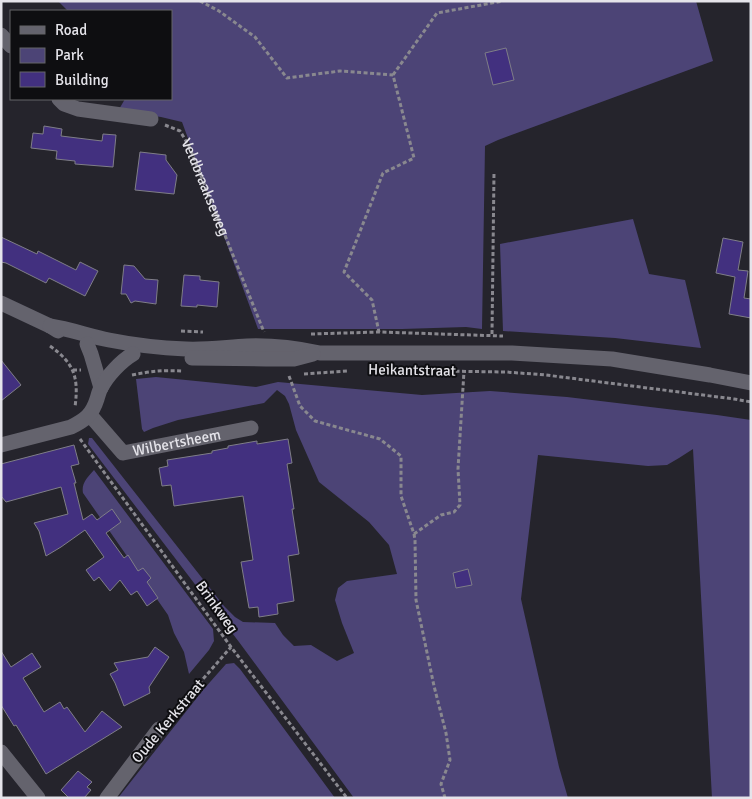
<svg xmlns="http://www.w3.org/2000/svg" width="752" height="799" viewBox="0 0 752 799" font-family="Signika,sans-serif">
	<rect width="100%" height="100%" fill="#25242c"/>
	<path fill="#4c4476" d="M58,1H696L713,61L498,140L485,146L482,329L466,327L402,329H258L182,122L161,117L118,111L125,99H171V11H68Z
		M633,219L649,274L685,280L701,348L615,338L503,331L500,244Z
		M156,377L256,387L278,382L422,395L490,391L567,397L717,415L751,420V798H712L693,449L679,458L667,465L648,466L538,455L521,599L559,767L568,798H354L239,642L88,444L89,438H92L224,606L235,617L243,622L275,623L283,635L294,646L311,645L337,661L354,653L342,623L335,600L338,588L347,581L397,574L389,545L369,522L319,482L296,430L289,404L285,396L277,390L264,403L178,420L153,428L144,432L142,429L136,379Z
		M94,470L213,629L214,641L209,650L189,674L184,652L174,633L168,615L83,493C81,483 88,477 94,470Z
		M234,663L240,669L335,798H118L203,690L226,664Z"/>
	<path fill="#42307f" stroke="#7f7e87" d="M506,48L514,80L493,85L485,53Z
		M44,126L62,129L61,136L102,141L103,134L116,135L113,167L75,164V161L56,159L57,151L31,148L33,133L43,134Z
		M140,152L166,155V160L177,175L174,194L135,190Z
		M1,237L37,254L38,251L76,270L80,262L98,271L85,296L49,278L46,283L6,263L1,262Z
		M723,238L743,242L738,270L748,271L744,298L751,299V318L729,314L735,277L716,273Z
		M124,265L134,266L145,279L158,280L156,304L135,301L131,303L126,294H121Z
		M184,275L200,276V280L219,282L217,307L197,305V307L181,306Z
		M1,360L21,385L1,401Z
		M288,439L292,463L287,464L294,509H292L299,554L288,556L294,601L277,604L278,614L259,617L258,607L249,608L241,562L253,560L243,496L174,506L171,485L162,486L159,468L168,466L167,460L212,453V451L228,448V446L257,441V444Z
		M74,445L79,464L71,466L76,483H74L83,520L92,514L97,520L112,509L121,522L106,533L124,558L128,555L138,571L143,568L151,578L147,582L158,598L147,606L137,591L131,595L120,580L110,591L99,577L94,581L86,570L104,557L85,530L61,547L46,556L39,531L34,523L68,514L61,487L6,502L1,496V464Z
		M468,569L472,585L456,588L453,573Z
		M155,647L169,657L149,687L150,693L124,706L115,683L110,674L118,670L114,663L148,657Z
		M1,651L11,667L32,653L41,667L23,678L44,712L60,702L64,709L67,707L85,732L102,711L122,727L46,774L16,725L14,726L1,705Z
		M78,771L92,782L87,787L91,790L84,798H69L61,790Z"/>
	<g fill="none" stroke-linecap="round" stroke-linejoin="round">
		<g stroke="#89888f" stroke-width="3" stroke-dasharray="4 2.5" stroke-linecap="butt">
			<path d="M200,1L219,11L255,37L287,78L340,71L393,75L414,158L383,173L344,272L372,300L379,332"/>
			<path d="M393,75L437,13L503,1"/>
			<path id="s1" d="M165,125L180,131L189,146L264,332"/>
			<path d="M181,331L203,332"/>
			<path d="M311,334L379,332L503,336"/>
			<path d="M492,334L494,172"/>
			<path d="M50,346C74,363 79,377 75,407"/>
			<path d="M73,370H81"/>
			<path d="M436,371L506,372L546,375L734,399L751,402"/>
			<path d="M304,374L347,371"/>
			<path d="M132,375C152,371 162,370 183,371"/>
			<path d="M289,376L300,406L315,421L380,439L401,456V496L414,534L415,540L416,600L434,686L446,733L450,760L441,784L445,798"/>
			<path d="M80,439L231,647L347,798"/>
			<path d="M414,534L441,515L454,512L460,505L458,469L464,371"/>
			<path d="M169,718L231,647"/>
		</g>
		<g stroke="#64636d" stroke-width="15">
			<path d="M1,35L11,46"/>
			<path d="M59,99L64,104L78,109L151,119"/>
			<path d="M1,303L50,326L58,331"/>
			<path d="M50,326C70,329 89,336 109,340C134,345 161,348 186,349C206,350 227,347 247,346C272,345 296,348 320,353H512L612,359L710,375L751,383"/>
			<path d="M87,344L91,354L101,388"/>
			<path d="M192,358L266,359H294L313,354"/>
			<path id="s2" d="M90,415L123,453L251,428"/>
			<path d="M1,445L71,427C85,420 92,415 97,399C98,396 99,391 101,388C107,376 121,361 133,354"/>
			<path d="M1,752L38,798"/>
			<path d="M107,798L159,729"/>
		</g>
	</g>
	<g text-anchor="middle" stroke-width="4" stroke-linejoin="round" paint-order="stroke">
		<g font-size="15" fill="#e5e4ea" stroke="#0e0e11">
			<text dy="5" stroke="none"><textPath href="#s1" startOffset="78">Veldbraakseweg</textPath></text>
			<text transform="translate(412 370) rotate(1)" y="5">Heikantstraat</text>
			<text dy="5" stroke="none"><textPath href="#s2" startOffset="105">Wilbertsheem</textPath></text>
			<text transform="translate(217 607) rotate(54)" y="5">Brinkweg</text>
			<text transform="translate(168 721) rotate(-50)" y="5">Oude Kerkstraat</text>
		</g>
	</g>
	<rect width="752" height="799" fill="none" stroke="#e5e4ea" stroke-width="5"/>
	<rect x="10" y="10" width="162" height="90" fill="#0e0e11" stroke="#646468"/>
	<rect x="20" y="26" width="25" height="8" fill="#64636d" stroke="#646468"/>
	<text x="55" y="35" font-size="15" fill="#e5e4ea">Road</text>
	<rect x="20" y="48" width="25" height="15" fill="#4c4476" stroke="#646468"/>
	<text x="55" y="60" font-size="15" fill="#e5e4ea">Park</text>
	<rect x="20" y="72" width="25" height="15" fill="#42307f" stroke="#646468"/>
	<text x="55" y="85" font-size="15" fill="#e5e4ea">Building</text>
</svg>
